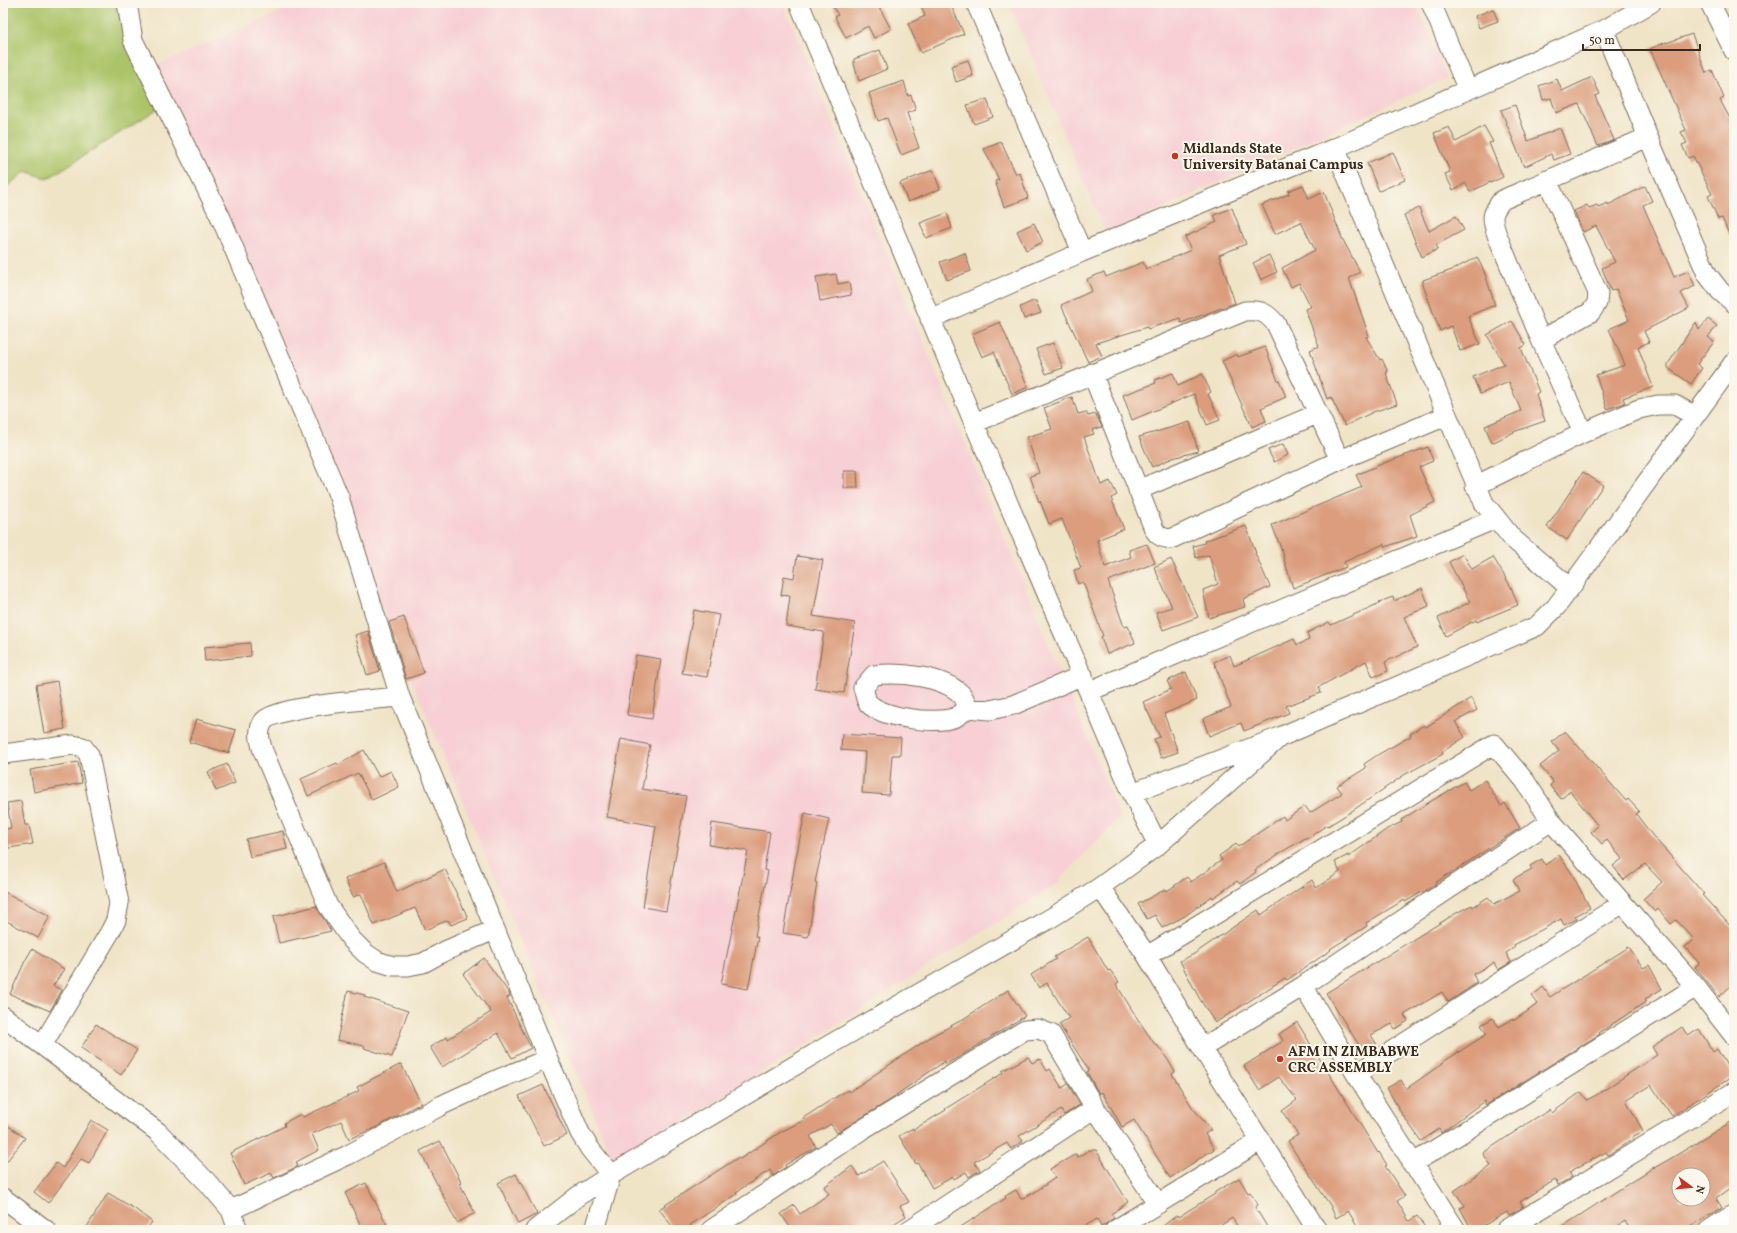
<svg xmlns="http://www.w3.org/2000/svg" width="1737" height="1233" viewBox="0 0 1737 1233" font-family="Vollkorn,serif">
	<rect width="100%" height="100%" fill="#fbf7ec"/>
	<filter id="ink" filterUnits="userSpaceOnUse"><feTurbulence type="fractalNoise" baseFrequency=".025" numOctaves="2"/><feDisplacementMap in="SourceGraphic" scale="8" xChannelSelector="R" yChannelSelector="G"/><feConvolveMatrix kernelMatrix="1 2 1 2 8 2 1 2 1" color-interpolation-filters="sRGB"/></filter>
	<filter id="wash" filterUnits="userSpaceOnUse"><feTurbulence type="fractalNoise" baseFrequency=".012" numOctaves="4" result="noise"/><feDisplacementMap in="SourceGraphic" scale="16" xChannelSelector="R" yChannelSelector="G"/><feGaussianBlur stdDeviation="0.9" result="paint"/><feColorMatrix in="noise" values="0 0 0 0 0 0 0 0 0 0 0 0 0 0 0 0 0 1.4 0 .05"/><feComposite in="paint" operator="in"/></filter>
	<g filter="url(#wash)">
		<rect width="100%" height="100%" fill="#f0e4c7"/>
		<path fill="#f7cfd4" d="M300,3H783L1120,817L1053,887L615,1166L170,101L150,68Z
			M1009,3H1416L1447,78L1106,234Z"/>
		<path fill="#acc469" stroke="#747744" d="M3,3H122L170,101L47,179L26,171L3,190Z"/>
		<g id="blocks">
			<path fill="#db9d7e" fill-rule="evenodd" d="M831,3H877L891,29L874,38L868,26L846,38L835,17L838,15Z
				M920,3H950L964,34L921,53L908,24L925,16Z
				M1493,9L1498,21L1479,28L1475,16Z
				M1692,34L1706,73L1712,70L1724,98L1720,100L1734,126V246L1722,218L1718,219L1708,196L1712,194L1693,156L1688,158L1682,145L1687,143L1681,132L1686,130L1650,49L1666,42V43Z
				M880,50L887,69L859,81L854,64V59Z
				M968,60L973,76L956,82L951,66Z
				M1592,77L1600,94L1595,96L1614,140L1598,146L1579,104L1556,113L1551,98L1543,100L1539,86L1557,79L1562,91Z
				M904,81L908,96L911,95L916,110L907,113L919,148L901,155L887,118L878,121L869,93Z
				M987,99L993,117L974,124L967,105Z
				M1515,105L1528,141L1560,128L1570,154L1554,160L1551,154L1524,167L1501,110Z
				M1484,126L1493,142L1489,143L1503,177L1490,183V182L1470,192L1466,183L1453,190L1445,174L1450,172L1434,133L1449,127L1456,142Z
				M1001,142L1016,174L1020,173L1028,198L1004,207L995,181L999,180L984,149Z
				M1393,152L1405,180L1379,191L1367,163Z
				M933,170L940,189L908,202L900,183Z
				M1303,185L1309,199L1324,192L1342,238L1360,272L1349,278L1369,336L1366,337L1380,360L1382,359L1388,372L1386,373L1397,404L1373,412L1345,426L1331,397L1327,399L1310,350L1319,346L1305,309L1311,307L1299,283L1291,287L1282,268L1315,250L1301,222L1275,234L1262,205L1289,194L1288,191Z
				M1645,186L1652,201L1643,205L1674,277L1688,271L1695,286L1681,293L1689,308L1644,331L1649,342L1638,347L1653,387L1623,398L1625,403L1607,409L1596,375L1625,365L1609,329L1629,320L1616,289L1611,291L1602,268L1615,262L1596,226L1583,232L1574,211L1587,205L1589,208L1597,205L1598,207L1608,203V205Z
				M1232,208L1246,244L1219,255L1235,303L1181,323L1180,318L1148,329L1147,327L1096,343L1102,356L1088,362L1061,305L1092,291L1087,279L1104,272L1106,277L1143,262L1146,269L1191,250L1185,237L1217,222L1214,215Z
				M1419,208L1429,231L1456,216L1464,230L1436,245L1438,249L1422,257L1404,215Z
				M947,213L952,228L926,238L920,223Z
				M1034,223L1043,242L1026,250L1017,231Z
				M965,253L971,271L947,280L940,262Z
				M1269,255L1277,272L1261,280L1253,263Z
				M1477,257L1484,271L1495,305L1468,316L1480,344L1460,351L1451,326L1440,331L1423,285V280L1452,270Z
				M836,274L838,284L849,282L851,295L820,301L816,277Z
				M1033,301H1036L1041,313L1024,319L1020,307Z
				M1708,319L1717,326L1708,337L1714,342L1697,364L1702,368L1691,384L1668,368V364L1696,322L1699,330Z
				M1512,321L1526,345L1521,348L1539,392L1536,394L1545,421L1516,431L1492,443L1485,426L1521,411L1509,382L1480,394L1473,377L1504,364L1487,335Z
				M1000,322L1028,387L1012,394L994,352L982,357L972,334Z
				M1053,343L1063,368L1046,374L1036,349Z
				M1265,347L1278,381L1279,380L1286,397L1261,408L1266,421L1252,427L1222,361L1237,354L1238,357Z
				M1173,373L1178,386L1202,374L1211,392L1208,394L1220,420L1207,425L1194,394L1132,420L1123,395L1156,383L1155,380Z
				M1072,397L1078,414L1086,412L1088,416L1096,414L1102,427L1092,430L1094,434L1084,437L1101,485L1110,481L1117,495L1111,498L1124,529L1097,540L1105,567L1131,557L1129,550L1147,544L1155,563L1108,581L1124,627L1128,626L1135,643L1107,654L1101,637L1103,636L1083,582L1078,584L1074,570L1081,568L1062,519L1049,524L1040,501L1039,502L1030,476L1039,473L1027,437L1052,429L1044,408Z
				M1190,422L1198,451L1173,458L1152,467L1139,437Z
				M1283,444L1288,455L1274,462L1268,450Z
				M1428,447L1433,461L1419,467L1435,502L1410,515L1417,536L1385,547L1384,544L1344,562L1346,567L1293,588L1283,556H1284L1272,525L1362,487L1356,475L1384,463Z
				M844,471H857L858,488H844Z
				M1583,472L1603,485L1567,540L1547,527Z
				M1246,526L1256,553H1255L1270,587L1243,599L1245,607L1209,618L1203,590L1218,584L1209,555L1196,558L1193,546L1205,543L1204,541Z
				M1463,554L1472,569L1493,557L1511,587L1518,605L1477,622L1476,620L1446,636L1438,618L1470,602L1449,562Z
				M797,556L823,560L813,616L855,623L844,693L815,689L824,632L786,626L790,596L781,595L784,576L794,578Z
				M1171,559L1198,617L1163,630L1156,612L1172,607L1154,567Z
				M1422,588L1429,606L1404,617L1417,647L1385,662L1388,671L1373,677L1366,661L1319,687L1321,693L1286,706L1289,713L1244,731L1241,723L1209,736L1203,719L1231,707L1214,662L1230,655L1234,666L1294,639L1297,645L1309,640L1307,633L1329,622L1331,625L1380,603L1379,602L1393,597L1394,601Z
				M694,610L719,615L707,677L682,673Z
				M404,617L424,673L406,679L389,622Z
				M368,631L380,671L367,675L355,635Z
				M250,643L251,656L205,661L204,647Z
				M636,655L661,659L652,719L627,715Z
				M1186,672L1197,700L1164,714L1178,752L1161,758L1154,739L1160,737L1143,702L1171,689L1167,681Z
				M57,681L65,729L44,733L36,685Z
				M1471,698L1477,710L1455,722L1465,737L1442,752L1443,754L1404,775L1349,813L1328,826L1327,825L1308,838L1307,837L1280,853L1255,870L1256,872L1240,884L1237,881L1213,898L1212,896L1185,916L1162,928L1155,915L1147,919L1138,904L1166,889L1167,891L1187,877L1191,882L1222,860L1219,856L1236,844L1238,847L1283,816L1285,820L1305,806L1310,813L1342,793L1337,786L1366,768L1364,764L1379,754L1411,736L1410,734L1424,725L1426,727Z
				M196,719L236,730L229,753L189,742Z
				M1565,731L1626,801L1628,799L1639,811L1636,814L1652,835L1704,894L1702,895L1734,930V983L1719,997L1695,967L1699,963L1685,947L1694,939L1676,920L1671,924L1658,909L1655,912L1643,899L1662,882L1645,864L1624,880L1613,866L1622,859L1607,840L1602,844L1591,832L1598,826L1570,791L1561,799L1550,786L1553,782L1540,766L1559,751L1552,742Z
				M842,734L901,738L900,755H892L889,795L862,793L865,752L841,750Z
				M621,739L650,745L642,789L686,796L666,911L643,907L656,826L607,817Z
				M364,750L379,777L391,771L399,787L372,800L358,773L308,796L301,779L337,763L338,765Z
				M78,762L82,783L34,792L30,770Z
				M227,764L235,783L216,791L208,772Z
				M1485,780L1501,806L1505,803L1520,828L1435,883V885L1422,893V892L1405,902L1404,900L1366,923L1367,926L1330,949L1331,950L1287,980L1285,978L1215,1023L1198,996L1180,961L1194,954L1258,910L1261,915L1312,880L1316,888L1340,872L1335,862L1348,855V857L1387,829L1402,822L1401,820L1433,800L1464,782L1469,790Z
				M21,801L25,825H29L33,844L3,849V830L11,828L7,803Z
				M805,813L829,819L815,882L817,883L808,937L783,933L795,863Z
				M712,823L770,832L764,870L768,871L755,936L758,937L748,989L721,984L748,851L709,845Z
				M283,831L287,849L250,857L246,839Z
				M1559,855L1571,872L1590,908L1575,916L1577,919L1564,925L1561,919L1514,945L1515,947L1506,953L1511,962L1498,970L1494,963L1473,974L1477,983L1448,1002L1442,992L1404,1015L1408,1021L1395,1029L1392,1024L1371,1035L1377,1045L1364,1053L1326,993L1458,912L1472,905L1473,907L1488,897L1494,904L1519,891L1513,879L1532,869L1530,866L1542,859L1545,865Z
				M384,862L397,892L445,869L468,918L451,925L448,920L425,930L415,908L374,925L361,894L353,897L345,879Z
				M3,891L50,916L38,938L3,919Z
				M316,906L331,931L279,943L273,917Z
				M1088,937L1108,971L1110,970L1119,982L1116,984L1137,1018L1156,1046L1157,1045L1168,1060L1175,1072L1172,1074L1192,1107L1211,1130L1205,1134L1214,1149L1170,1178L1134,1120L1122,1127L1102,1092L1099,1094L1087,1072L1089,1071L1088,1069L1059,1024L1069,1018L1047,983L1039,988L1031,975L1056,959L1054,957Z
				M1629,947L1643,968L1649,965L1662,989L1645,999L1647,1001L1599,1033L1600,1034L1486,1105L1484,1101L1441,1133L1439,1129L1421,1141L1400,1111L1387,1088L1401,1080L1406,1089L1443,1063V1062L1487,1034L1481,1025L1493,1018L1499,1027L1513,1019V1021L1538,1004L1532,996L1543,987L1550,997Z
				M32,949L64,969L53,986L62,990L50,1011L10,994L25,961Z
				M484,958L509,993L510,996L507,998L531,1048L512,1058L498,1033L442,1067L430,1047L447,1037L448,1039L491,1012L463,974Z
				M1008,990L1025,1016L962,1055L946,1064L945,1061L896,1095L897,1096L837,1133L831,1124L810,1136L816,1147L785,1165L786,1167L773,1176L770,1170L736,1192L737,1194L690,1225L694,1230H675L659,1209L739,1157L740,1159L779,1133L804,1120L803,1118L831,1100L848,1090L849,1092L932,1036L960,1021Z
				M348,991L365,995L364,997L408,1011L392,1057L364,1048L365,1046L337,1040Z
				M1297,1022L1378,1153L1379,1152L1387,1165L1385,1166L1405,1196L1397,1201L1409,1221L1417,1216L1427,1230H1360L1348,1211L1336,1218L1330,1205L1296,1154L1288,1141L1298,1135L1282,1111L1297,1100L1279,1077L1259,1090L1244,1066L1283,1041L1279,1034Z
				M96,1024L137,1050L121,1075L81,1048Z
				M1682,1027L1688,1036L1699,1029L1713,1052L1717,1049L1733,1076L1672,1116L1651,1085L1626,1100L1643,1131L1632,1137L1633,1139L1608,1155L1606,1152L1569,1172L1572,1177L1558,1185L1555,1180L1520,1202L1523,1207L1509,1215L1507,1212L1476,1230H1472L1460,1208L1465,1206L1454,1191L1491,1166L1483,1153L1534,1119L1550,1110L1552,1113L1581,1092L1587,1100L1598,1094L1657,1055L1652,1047Z
				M1028,1057L1032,1063L1040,1059L1047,1071L1050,1069L1062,1088L1068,1084L1080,1105L1064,1115L1061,1110L1019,1136L1023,1141L1011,1149L1007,1143L974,1162L980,1170L969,1177L966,1172L954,1179L953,1177L932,1188L918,1163L916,1164L899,1136L913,1128V1130L946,1110L945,1109L1003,1073L1002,1071Z
				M401,1064L421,1103L377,1127L349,1139L341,1121L312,1134L319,1150L296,1162L298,1166L274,1178L271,1173L244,1185L230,1153L285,1126L284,1123L301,1114L303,1117L359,1091L357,1087Z
				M543,1085L567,1135L544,1146L519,1096Z
				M91,1120L108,1130L89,1163L81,1159L48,1203L34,1192L56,1163L63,1168Z
				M1734,1120V1185L1716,1198L1722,1208L1709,1216L1708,1215L1686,1230H1630L1625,1221L1611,1230H1557L1654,1167V1168L1670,1159ZM1679,1175H1703V1199H1679Z
				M3,1122L25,1138L3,1166Z
				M440,1141L462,1183L460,1184L475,1213L457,1223L420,1151Z
				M1089,1150H1096L1128,1202L1111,1214L1114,1218L1106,1224L1101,1227L1097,1219L1078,1230H956L1006,1198L1005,1196L1016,1190L1021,1199L1035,1192L1055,1178L1050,1169L1076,1154L1078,1157Z
				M883,1161L909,1202L900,1206L906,1216L884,1230H792L781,1214L794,1205L800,1214L829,1194L824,1187L852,1166L859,1176Z
				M516,1174L537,1214L518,1224L498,1183Z
				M1239,1178L1248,1193L1250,1192L1258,1205L1255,1207L1269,1230H1240L1232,1218L1214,1230H1158L1177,1215L1178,1217L1194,1207L1215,1194V1192Z
				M366,1183L387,1225L378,1230H363L345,1193Z
				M108,1193L135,1209L152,1222L146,1230H85Z"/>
		</g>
	</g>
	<g filter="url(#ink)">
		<use href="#blocks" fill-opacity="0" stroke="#7a6b59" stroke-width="1"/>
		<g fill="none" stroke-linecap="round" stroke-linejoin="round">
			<defs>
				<path id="minor" d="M127,3L133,40L221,218L339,497L400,697L548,1059L580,1133L590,1149L611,1175
					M799,3L974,423L1132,793L1158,845
					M976,3L1082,252
					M1431,3L1468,90
					M1710,3L1734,51
					M1604,30L1648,137L1707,274L1720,291L1734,303
					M1335,148L1484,503L1512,538L1570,588
					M930,319L1082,252L1335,148L1604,30L1651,3
					M1541,340L1591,312L1597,303L1598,293L1547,180
					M1092,373L1154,529C1158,536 1162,538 1171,539L1340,460L1446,416
					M974,423L1245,311C1261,310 1266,312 1276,324L1340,460
					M1583,433L1541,340L1497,235C1491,218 1491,214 1502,200L1648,137
					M1475,486L1583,433L1639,409L1658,405H1675L1695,416
					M1138,490L1317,414
					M1090,691L1495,519
					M400,697C378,699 272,706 263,722C257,732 260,741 263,751L328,906L351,939L365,953L377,961L393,966H408L423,963L445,951L494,930
					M968,708C966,703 964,697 961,694C942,676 899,672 874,675L863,688C865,692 865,699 868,703C882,718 937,725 956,717C960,715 964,711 968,708L990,710L1013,705L1083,675
					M3,754L73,745L83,747L89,755L119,903L116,920L110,932L43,1044
					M1132,793L1280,737L1537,626L1556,607L1570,588L1734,362
					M1100,887L1147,956L1202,1048L1317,1230
					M1147,956L1494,744L1525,781L1551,821L1696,987L1734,1036
					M1303,986L1356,1074L1456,1230
					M3,1016L158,1132L208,1183L231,1210L238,1230
					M1202,1048L1303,986L1551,821
					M1356,1074L1623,903
					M1412,1164L1696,987
					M3,1198L46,1230
					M231,1210L348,1155L442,1105L496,1080L548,1059
					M535,1230L578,1196L611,1175L831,1044L1051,918L1100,887L1158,845L1280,737
					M595,1230L611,1175
					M711,1230L860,1131L1025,1030L1038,1029L1051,1034L1095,1108L1158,1204
					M909,1230L1095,1108
					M1115,1230L1260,1141
					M1506,1230L1734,1092
					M1709,1230L1734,1214"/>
			</defs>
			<use href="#minor" stroke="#7a6b59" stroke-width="21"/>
			<use href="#minor" stroke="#fff" stroke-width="19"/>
		</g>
	</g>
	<g fill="#c8321e" stroke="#fbf7ec" stroke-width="1.5">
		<circle cx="1175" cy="156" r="4"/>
		<circle cx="1280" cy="1059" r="4"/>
	</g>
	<g text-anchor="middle" stroke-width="4" stroke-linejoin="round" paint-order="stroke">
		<g font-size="14" font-weight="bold" fill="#3b2a1e" stroke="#fbf7ec" text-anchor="start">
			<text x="1183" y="153">Midlands State<tspan x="1183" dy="16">University Batanai Campus</tspan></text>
			<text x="1288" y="1056">AFM IN ZIMBABWE<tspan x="1288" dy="16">CRC ASSEMBLY</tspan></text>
		</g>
	</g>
	<rect width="1737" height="1233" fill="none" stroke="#fbf7ec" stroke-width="16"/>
	<g transform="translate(1691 1187) rotate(106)"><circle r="19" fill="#fbf7ec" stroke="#aea59a"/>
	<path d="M0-3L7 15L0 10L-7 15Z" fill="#c8321e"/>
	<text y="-6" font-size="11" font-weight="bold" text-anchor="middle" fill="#3b2a1e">N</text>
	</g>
	<path d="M1583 44v6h117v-6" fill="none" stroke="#3b2a1e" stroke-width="2"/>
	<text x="1589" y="44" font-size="12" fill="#3b2a1e" stroke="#fbf7ec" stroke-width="3" paint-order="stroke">50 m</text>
</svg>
